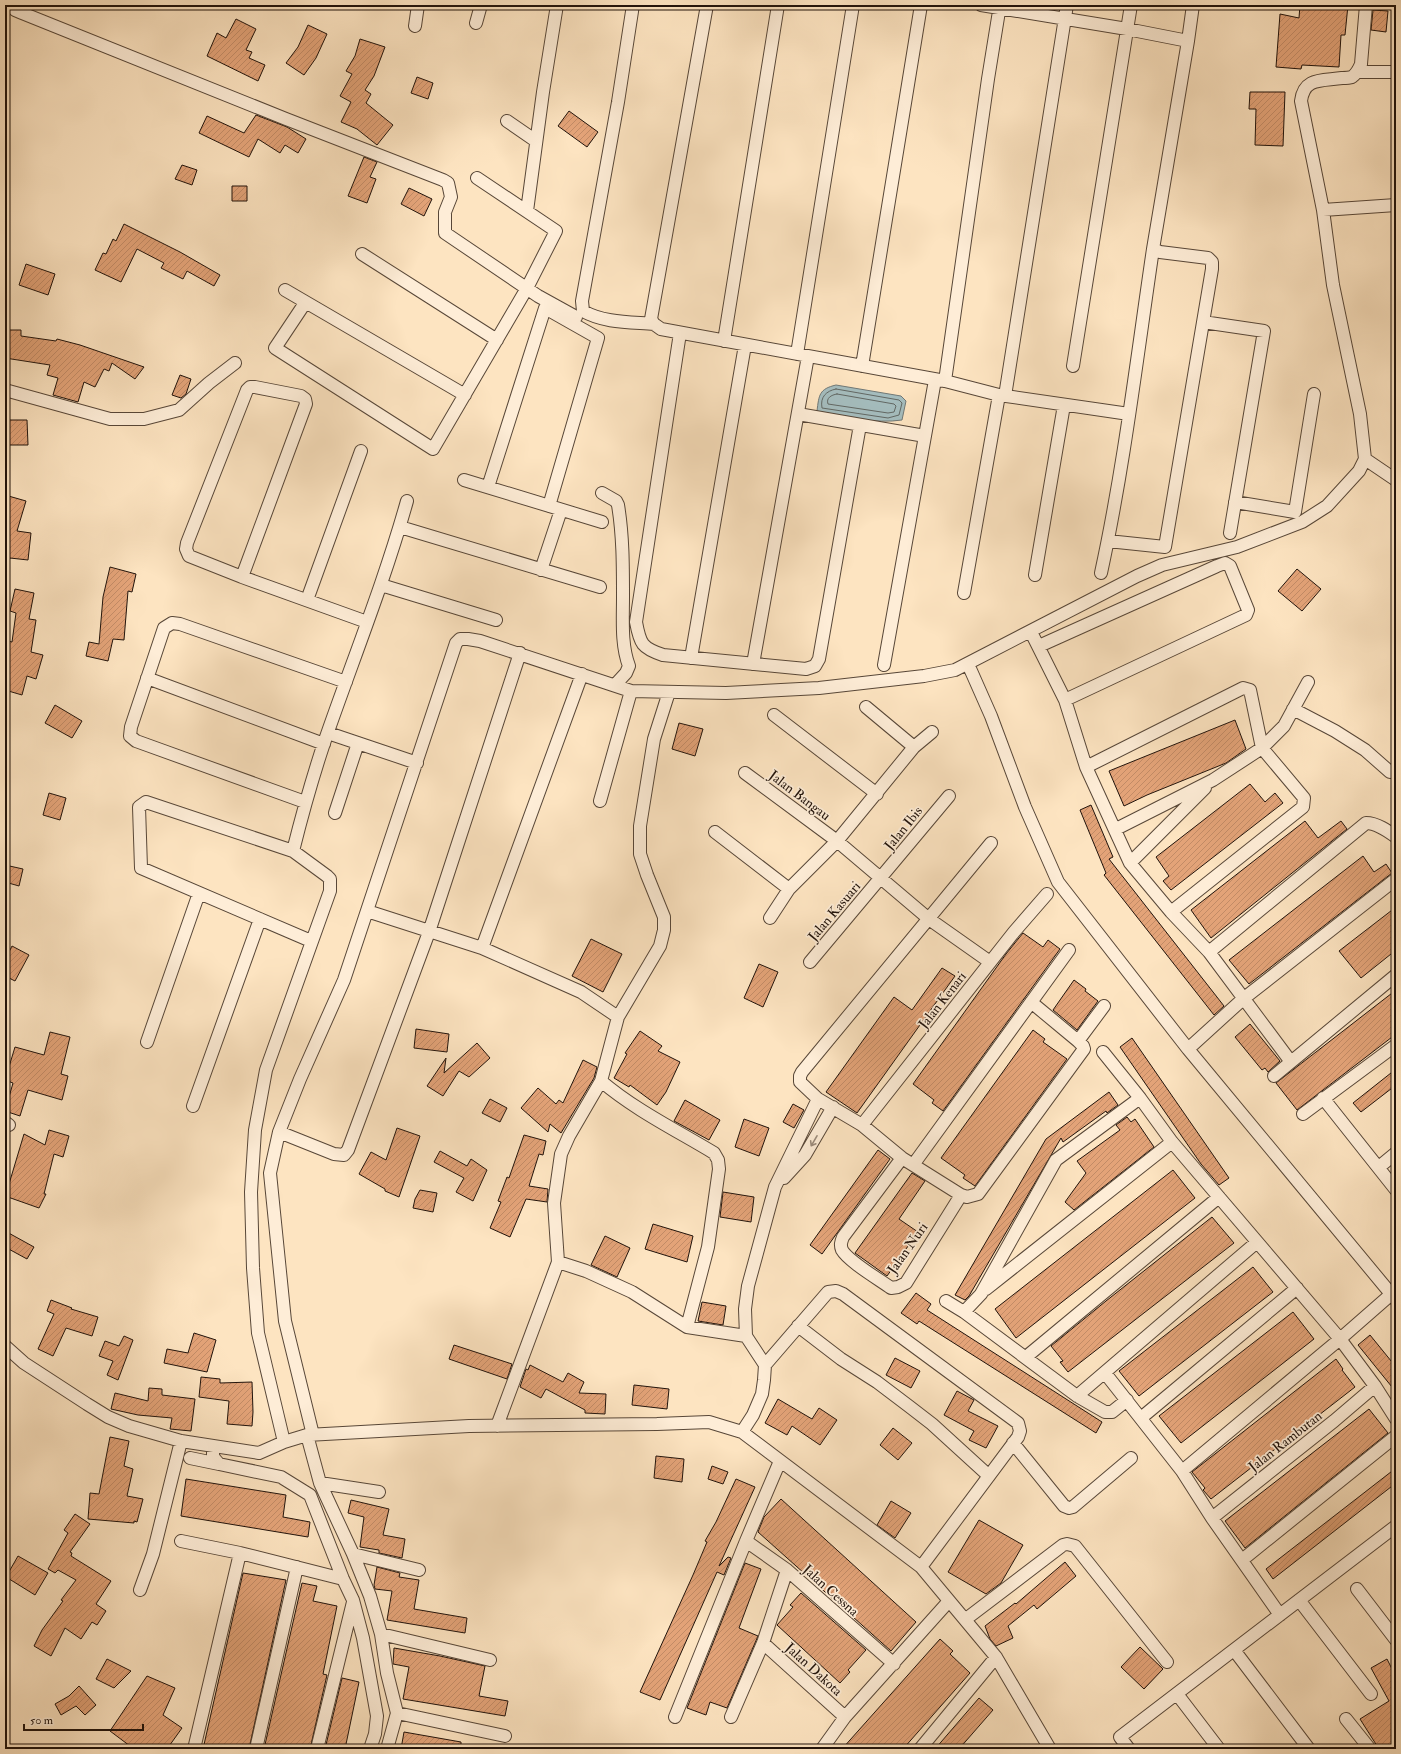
<svg xmlns="http://www.w3.org/2000/svg" width="1401" height="1754" viewBox="0 0 1401 1754" font-family="'IM FELL Double Pica',serif">
	<defs>
		<pattern id="building-hatch" width="6" height="6" patternUnits="userSpaceOnUse"><rect width="6" height="6" fill="#e3a378"/><path d="M-1 1l2-2M0 6l6-6M5 7l2-2" fill="none" stroke="#c28b66"/></pattern>
	</defs>
	<rect width="100%" height="100%" fill="#fde4c1"/>
	<filter id="stains"><feTurbulence type="fractalNoise" baseFrequency=".005" numOctaves="4"/><feColorMatrix values="0 0 0 0 .2 0 0 0 0 .09 0 0 0 0 .02 0 0 0 .5 -.17"/></filter>
	<radialGradient id="worn" r=".72"><stop offset=".6" stop-color="#630" stop-opacity="0"/><stop offset="1" stop-color="#630" stop-opacity=".3"/></radialGradient>
	<path fill="#a4bcbd" stroke="#707876" d="M836,385L901,396L906,401L902,420C877,424 842,417 817,411C819,395 819,389 836,385Z"/>
	<g fill="none" stroke-linecap="round" stroke-linejoin="round">
		<path stroke="#626864" stroke-width="1" d="M836,389L899,400L902,403L899,415L888,418L822,408C820,397 826,391 836,389Z
			M837,394L894,404L896,406L894,412L888,413L828,404C826,398 831,395 837,394Z"/>
	</g>
	<path fill="url(#building-hatch)" stroke="#21130b" d="M1300,5H1348L1345,35H1341L1339,67L1302,65L1301,69L1276,67L1280,14L1299,18Z
		M1373,10L1388,11L1386,32L1371,30Z
		M236,19L256,29L246,50L252,52L249,58L265,65L258,81L207,56L217,33L226,38Z
		M308,25L327,34L316,58L304,75L286,63L298,47Z
		M360,39L385,47L374,76L365,90L371,94L366,103L393,125L377,145L357,129L341,122L351,102L340,96L352,74L346,71L355,56Z
		M417,77L433,83L428,99L411,93Z
		M1250,92H1285L1283,146L1255,145L1256,109H1249Z
		M569,111L598,132L587,147L558,126Z
		M256,115L287,127L306,139L298,153L285,145L280,153L258,139L249,157L199,133L207,116L244,133Z
		M364,157L377,162L370,177L376,179L367,203L348,196Z
		M182,165L197,170L192,185L175,179Z
		M232,186H247V201H232Z
		M409,188L432,199L424,216L401,204Z
		M124,224L180,252L220,275L214,286L187,271L183,279L161,268L164,263L137,249L121,282L95,270L103,253L106,254L113,239L116,241Z
		M26,264L55,274L48,295L19,285Z
		M5,330H21V336L56,341L57,339L80,345L144,367L135,379L112,363L109,371L104,369L95,387L84,382L78,402L53,395L58,378L47,375L50,365L5,358Z
		M180,375L191,379L186,394L181,398L172,395Z
		M5,420H27L28,445H5Z
		M5,495L26,501L17,531L31,533L28,560L10,558L9,561L5,560V530L7,517H5Z
		M110,567L136,574L132,592L128,591L124,640L113,639L108,661L86,656L89,642L99,644L103,597Z
		M1297,569L1321,589L1302,611L1278,591Z
		M15,589L34,593L29,619L36,620L31,652L43,655L36,679L27,676L22,695L5,690V651L8,641L12,642L16,613L10,611Z
		M55,705L82,721L72,738L45,723Z
		M1235,720L1246,749L1226,763L1147,795L1124,806L1109,771Z
		M679,723L703,729L695,756L672,749Z
		M1250,784L1265,802L1275,793L1283,803L1171,890L1163,881L1169,876L1156,857Z
		M49,793L66,798L60,820L43,815Z
		M1091,805L1113,857L1109,859L1224,1006L1214,1015L1104,875L1106,873L1080,810Z
		M1305,821L1318,838L1341,821L1347,829L1211,938L1191,910Z
		M1363,856L1374,872L1386,864L1392,873L1249,984L1229,960Z
		M5,865L23,869L19,886L5,882Z
		M1396,907V950L1361,978L1339,951Z
		M1023,933L1043,947L1048,940L1060,949L943,1111L932,1103L934,1100L913,1084L1006,954Z
		M591,939L622,954L603,992L572,976Z
		M12,946L29,955L15,981L5,976V960Z
		M759,964L778,972L763,1007L744,998Z
		M942,968L955,976L857,1113L826,1092L894,997L912,1010Z
		M1074,980L1086,989L1085,991L1098,1001L1077,1030L1053,1010Z
		M1396,990V1034L1297,1110L1276,1083Z
		M1250,1024L1280,1061L1268,1072L1265,1068L1262,1070L1235,1037Z
		M416,1029L449,1034L447,1052L414,1048Z
		M1033,1030L1045,1039L1043,1042L1067,1059L975,1186L963,1178L965,1175L941,1158Z
		M640,1031L662,1046L658,1051L680,1062L666,1092L657,1105L630,1085L629,1087L614,1078L627,1054L625,1053Z
		M50,1032L70,1037L61,1074L68,1076L62,1100L28,1090L20,1116L5,1111L13,1083L5,1080L15,1047L44,1055Z
		M1132,1038L1229,1178L1219,1185L1201,1164L1120,1047Z
		M477,1043L490,1058L469,1077L459,1071L443,1096L427,1086L446,1058L444,1073Z
		M583,1060L597,1067L594,1078L561,1133L550,1124L548,1132L521,1108L538,1088L556,1104L559,1100L563,1103Z
		M1396,1069V1085L1361,1112L1353,1103Z
		M1109,1092L1118,1105L1107,1113L1106,1111L1063,1142L1061,1138L969,1296L965,1300L955,1295L1046,1139Z
		M490,1099L507,1108L500,1122L482,1113Z
		M685,1100L720,1120L709,1140L674,1121Z
		M793,1104L804,1110L794,1128L783,1122Z
		M1127,1117L1131,1122L1135,1119L1154,1147L1074,1210L1065,1202L1086,1173L1077,1161L1120,1130L1116,1125Z
		M744,1119L769,1128L759,1156L735,1147Z
		M397,1128L420,1136L399,1197L385,1191V1189L359,1174L371,1152L386,1160Z
		M49,1130L69,1136L63,1157L54,1154L44,1194H46L39,1208L5,1196V1183L9,1184L24,1134L45,1145Z
		M524,1135L546,1141L543,1155L539,1154L529,1186L548,1189L547,1202L526,1199L510,1237L490,1228L501,1202L498,1201L507,1177L509,1178Z
		M878,1150L890,1159L822,1254L810,1245Z
		M440,1151L467,1166L471,1159L487,1170L473,1201L456,1192L464,1178L434,1162Z
		M1173,1170L1195,1198L1016,1338L995,1309Z
		M912,1173L925,1181L899,1219L918,1232L887,1276L855,1253Z
		M420,1190L437,1193L433,1212L413,1208L415,1199Z
		M723,1192L754,1197L751,1222L720,1217Z
		M1212,1217L1234,1243L1068,1372L1060,1362L1063,1361L1051,1346L1106,1301Z
		M653,1224L693,1236L687,1262L645,1249Z
		M5,1231L34,1247L27,1259L5,1247Z
		M605,1236L630,1248L617,1277L591,1265Z
		M1253,1267L1273,1292L1139,1396L1119,1371Z
		M916,1293L931,1304L927,1310L1102,1422L1096,1433L919,1321L917,1324L901,1313Z
		M51,1300L72,1308L71,1309L98,1317L92,1336L66,1328L53,1356L38,1349L54,1314L47,1311Z
		M702,1302L726,1306L723,1325L698,1321Z
		M1293,1312L1314,1339L1181,1443L1159,1416Z
		M194,1333L216,1340L207,1372L164,1363L167,1349L188,1353Z
		M1370,1335L1396,1367V1392L1358,1345Z
		M124,1336L133,1340L118,1380L107,1375L113,1361L99,1356L105,1341L119,1346Z
		M454,1345L512,1364L507,1379L449,1359Z
		M895,1358L920,1371L911,1388L886,1375Z
		M1336,1359L1343,1369L1342,1370L1355,1387L1211,1499L1203,1490L1205,1488L1192,1472Z
		M530,1365L563,1382L568,1373L584,1382L579,1393L606,1394L605,1414L585,1413V1410L546,1389L541,1398L520,1387L526,1369L528,1370Z
		M201,1377L220,1379V1383L252,1382L253,1412L252,1426L227,1424L229,1401L199,1397Z
		M634,1385L669,1389L667,1409L632,1405Z
		M149,1388L162,1389V1395L195,1399L191,1431L170,1429L172,1418L138,1415L111,1409L115,1393L148,1401Z
		M957,1391L974,1400L968,1411L998,1426L986,1448L969,1440L974,1431L944,1415Z
		M778,1399L812,1419L819,1408L837,1420L820,1445L792,1426L787,1435L765,1423Z
		M1369,1409L1388,1433L1245,1548L1225,1521Z
		M893,1428L912,1443L898,1460L880,1445Z
		M110,1437L129,1441L124,1466L133,1469L127,1496L143,1499L137,1522L134,1521V1523L88,1519L90,1493L99,1494Z
		M656,1456L684,1459L682,1482L654,1478Z
		M712,1466L728,1472L723,1484L708,1479Z
		M1396,1468V1483L1273,1579L1266,1569Z
		M186,1479L286,1495L283,1517L310,1522L308,1537L181,1516Z
		M736,1479L755,1487L719,1566L728,1557L731,1558L724,1575L717,1572L660,1700L640,1692L693,1575L707,1542L705,1541L716,1522Z
		M781,1499L916,1622L891,1651L758,1532L764,1517Z
		M351,1500L389,1509L383,1535L405,1539L402,1558L379,1553V1550L360,1547L364,1517L348,1513Z
		M891,1501L911,1513L895,1538L877,1525Z
		M75,1514L90,1524L70,1552L72,1553L71,1556L111,1581L96,1604L106,1611L97,1625L92,1622L81,1639L65,1628L51,1656L34,1646L42,1630L63,1601L61,1600L76,1580L58,1570L55,1573L48,1569L68,1533L64,1530Z
		M979,1520L1023,1545L1001,1583L986,1594L948,1572Z
		M18,1556L48,1573L35,1595L6,1577Z
		M1065,1562L1076,1576L1037,1609L1034,1605L1008,1626L1013,1638L996,1646L990,1639L985,1626L1015,1603L1016,1604Z
		M745,1563L761,1569L739,1628L758,1636L727,1708L710,1702L706,1715L687,1708Z
		M377,1567L400,1573L399,1577L419,1580L414,1609L467,1618L465,1633L387,1620L392,1591L375,1589L374,1585Z
		M243,1573L286,1580L249,1749H203Z
		M302,1583L317,1586L313,1601L337,1606L323,1674L327,1675L310,1749H264Z
		M801,1593L866,1650L848,1670L850,1672L840,1683L777,1625L793,1607L790,1605Z
		M940,1639L953,1651L950,1654L970,1673L903,1749H842Z
		M1140,1647L1163,1669L1144,1689L1121,1667Z
		M394,1648L440,1656L485,1666L479,1696L508,1701L505,1716L403,1699L409,1667L393,1664Z
		M107,1659L131,1671L114,1688L96,1679Z
		M1387,1659L1396,1677V1749H1379L1360,1719L1389,1701L1371,1668Z
		M147,1676L175,1688L163,1715L182,1728L167,1749H134L110,1731Z
		M342,1678L359,1682L345,1749H325Z
		M79,1686L96,1705L85,1715L76,1706L61,1715L55,1704L69,1696Z
		M979,1698L993,1710L959,1749H935Z
		M404,1732L461,1742V1749H401Z"/>
	<g fill="none" stroke-linecap="round" stroke-linejoin="round">
		<defs>
			<path id="minor" d="M13,5L15,10L22,13L286,119L443,180L448,183L451,197L445,212V233L538,296L576,317
				M633,5L618,102L582,301L583,311C604,323 630,322 654,324
				M707,5L651,319L654,324L661,329L945,381
				M981,5L1127,29L1188,41L1193,5
				M1000,5L988,79L945,381L999,395L1129,414
				M476,23L481,5
				M415,26L418,5
				M1357,72H1396
				M507,121L536,141
				M1323,210L1396,205
				M527,211L543,92L557,5
				M362,254L497,340
				M285,290L465,395
				M305,303L275,348L433,449L527,288L556,231L477,178
				M1203,322L1264,331L1230,533
				M680,333L636,622C640,644 642,648 663,655L806,669L815,666L819,659L860,425
				M724,341L778,5
				M797,354L853,5
				M862,366L921,5
				M1073,366L1131,5
				M5,390L110,419H144L179,410L209,383L235,363
				M1005,396L1067,5
				M798,414L925,436
				M1365,459L1396,480
				M464,480L602,522
				M488,487L545,308L598,338L549,506
				M602,493L616,501L618,505C623,535 623,566 623,597C623,620 621,645 629,666L626,673L615,685
				M1235,502L1295,512L1314,394
				M400,527L600,587
				M1108,541L1165,547L1212,269V262L1208,258L1160,252L1153,249L1188,41
				M541,570L561,510
				M1101,573C1124,467 1137,357 1153,249
				M1035,575L1064,405
				M242,577L306,404L305,399L301,396L255,387H250L247,390L187,543L186,549L189,556L242,577L367,622
				M381,585L496,620
				M964,593L999,395
				M307,600L361,451
				M1031,632L1065,700L1086,767L1130,863L1171,912L1209,952L1291,1062
				M1039,646L1217,566L1225,563L1230,566L1248,610L1246,615L1065,700
				M691,658L745,345
				M753,664L808,356
				M968,664L991,716L1025,807L1058,882L1188,1049L1396,1300
				M884,665L935,380
				M147,678L324,744
				M866,707L914,747
				M1293,709L1335,731L1365,750L1390,772
				M774,715L877,794
				M328,733L417,763
				M1086,767L1243,688L1250,690L1262,748L1304,798L1303,807L1171,912
				M745,773L837,841L929,919L990,962
				M600,801L631,691
				M305,802L136,741L130,736L131,727L164,628L172,623L180,624L346,682
				M335,813L358,743
				M1116,829L1213,780L1262,748L1284,726L1308,682
				M715,832L789,889
				M991,843L802,1072L800,1076V1082L818,1099L862,1125L902,1158L961,1195L967,1197L978,1194L1084,1049L1083,1046L1078,1041L1031,1002
				M293,851C302,815 312,779 324,743C352,662 384,583 407,501
				M1130,863L1205,788
				M367,911L482,948L581,992L618,1017
				M770,918L789,889L837,841L914,747L932,732
				M482,948L582,674
				M1209,952L1366,823C1377,823 1388,831 1396,837
				M810,962L949,796
				M1078,1041L1104,1006
				M147,1042L199,893
				M1188,1049L1243,999L1396,879
				M1103,1052L1140,1098
				M1274,1076L1396,975
				M601,1081C635,1110 676,1130 714,1153L718,1160L719,1169L708,1247L687,1327
				M1323,1098L1396,1190
				M193,1106L260,919
				M1303,1114L1396,1045
				M5,1122L9,1125
				M862,1125L1014,932L1047,894
				M279,1132L334,1154L344,1155L348,1150L429,932L520,653
				M902,1158L843,1237C841,1242 840,1245 842,1250C848,1261 880,1280 891,1288L898,1287L906,1283L961,1195
				M913,1165L1069,950
				M1379,1167L1396,1153
				M784,1178L805,1155L833,1107
				M558,1262L586,1271L632,1292L687,1327L746,1336
				M986,1289L1172,1142
				M946,1301L964,1312L1077,1396L1105,1412H1112L1127,1400
				M964,1312L981,1294L1056,1160L1140,1098L1172,1142L1340,1339L1375,1386L1396,1419
				M798,1326L841,1359L877,1382L910,1407L932,1424L989,1476
				M5,1346L24,1363L87,1404L108,1417L129,1426L181,1441L259,1453L284,1442L307,1435L469,1426L657,1424L709,1422L742,1432L921,1567L996,1657L1050,1749
				M1026,1357L1219,1197
				M765,1365L828,1292L836,1291L843,1294L1018,1423L1020,1431L1018,1437L921,1567
				M1105,1373L1182,1471L1212,1518L1280,1615
				M1077,1396L1257,1242
				M1141,1418L1297,1288
				M497,1426L558,1262L554,1203L561,1154L569,1136L601,1081L618,1017L660,946L664,930V917L647,875L640,854V826L654,739L669,692
				M742,1432L753,1415L762,1394L764,1380L765,1365L746,1336L745,1309L748,1286L775,1187L818,1099
				M307,1435L320,1483L353,1554L370,1596L381,1634L387,1673L397,1713L387,1749
				M313,1435L285,1321L270,1173L279,1132L300,1079L344,980L456,643L460,639H468L480,641L631,691L726,693L819,688L924,676L955,670L1137,576L1162,565L1237,547L1302,522L1327,506L1359,471L1365,459L1360,414L1333,285L1323,210L1301,101C1304,77 1322,81 1342,78C1345,78 1349,78 1352,77C1356,74 1359,69 1361,64L1366,5
				M284,1442L258,1333L253,1268L251,1192L255,1130L266,1070L330,891V879L327,876L293,851L146,802L139,807L141,868L311,941
				M1013,1443L1064,1506L1069,1508L1073,1507L1131,1458
				M213,1446V1457L219,1464L281,1477L310,1495L343,1579L353,1600L363,1638L377,1716L375,1734L370,1749
				M190,1458L219,1464
				M1182,1471L1340,1339L1396,1290
				M320,1483L379,1492
				M1212,1518L1334,1421L1375,1386
				M181,1541L240,1553L343,1579
				M746,1541L787,1570L894,1664
				M353,1554L419,1570
				M1242,1560L1396,1436
				M1357,1589L1396,1640
				M140,1590L153,1554L181,1441
				M1299,1600L1371,1694
				M966,1619L1063,1545L1067,1544L1075,1546L1167,1662
				M381,1634L490,1660
				M763,1643L845,1717
				M1234,1650L1309,1749
				M1177,1694L1219,1749
				M397,1713L505,1736
				M675,1717L746,1541L780,1461
				M731,1717L763,1643L787,1570
				M1346,1719L1370,1749
				M194,1749L240,1553
				M256,1749L297,1567
				M317,1749L353,1602
				M822,1749L845,1717L949,1601
				M920,1749L996,1657
				M1129,1749L1120,1737L1396,1526"/>
		</defs>
		<use href="#minor" stroke="#584738" stroke-width="14"/>
		<use href="#minor" stroke="#feedd7" stroke-width="12"/>
	</g>
	<defs><path id="oneway-shaft" d="M-6 0H5M1.5-3L5.5 0L1.5 3" fill="none" stroke-width="1.6" stroke-linecap="round" stroke-linejoin="round"/></defs>
	<use stroke="#9b8b7b" href="#oneway-shaft" transform="translate(814 1141) rotate(120)"/>
	<g text-anchor="middle" stroke-width="3.5" stroke-linejoin="round" paint-order="stroke">
		<g font-size="14" fill="#21130b" stroke="#feedd7">
			<text transform="translate(800 795) rotate(37)" y="5">Jalan Bangau</text>
			<text transform="translate(903 828) rotate(-51)" y="5">Jalan Ibis</text>
			<text transform="translate(834 911) rotate(-50)" y="5">Jalan Kasuari</text>
			<text transform="translate(942 1000) rotate(-52)" y="5">Jalan Kenari</text>
			<text transform="translate(907 1248) rotate(-55)" y="5">Jalan Nuri</text>
			<text transform="translate(1285 1441) rotate(-38)" y="5">Jalan Rambutan</text>
			<text transform="translate(831 1590) rotate(42)" y="5">Jalan Cessna</text>
			<text transform="translate(814 1669) rotate(42)" y="5">Jalan Dakota</text>
		</g>
	</g>
	<rect width="1401" height="1754" fill="none" stroke="#fde4c1" stroke-width="20"/>
	<rect x="6" y="6" width="1389" height="1742" fill="none" stroke="#21130b" stroke-width="2"/>
	<rect x="10" y="10" width="1381" height="1734" fill="none" stroke="#21130b"/>
	<path d="M24 1724v6h119v-6" fill="none" stroke="#21130b" stroke-width="2"/>
	<text x="30" y="1724" font-size="12" fill="#21130b" stroke="#feedd7" stroke-width="3" paint-order="stroke">50 m</text>
	<rect width="100%" height="100%" filter="url(#stains)"/>
	<rect width="100%" height="100%" fill="url(#worn)"/>
</svg>
